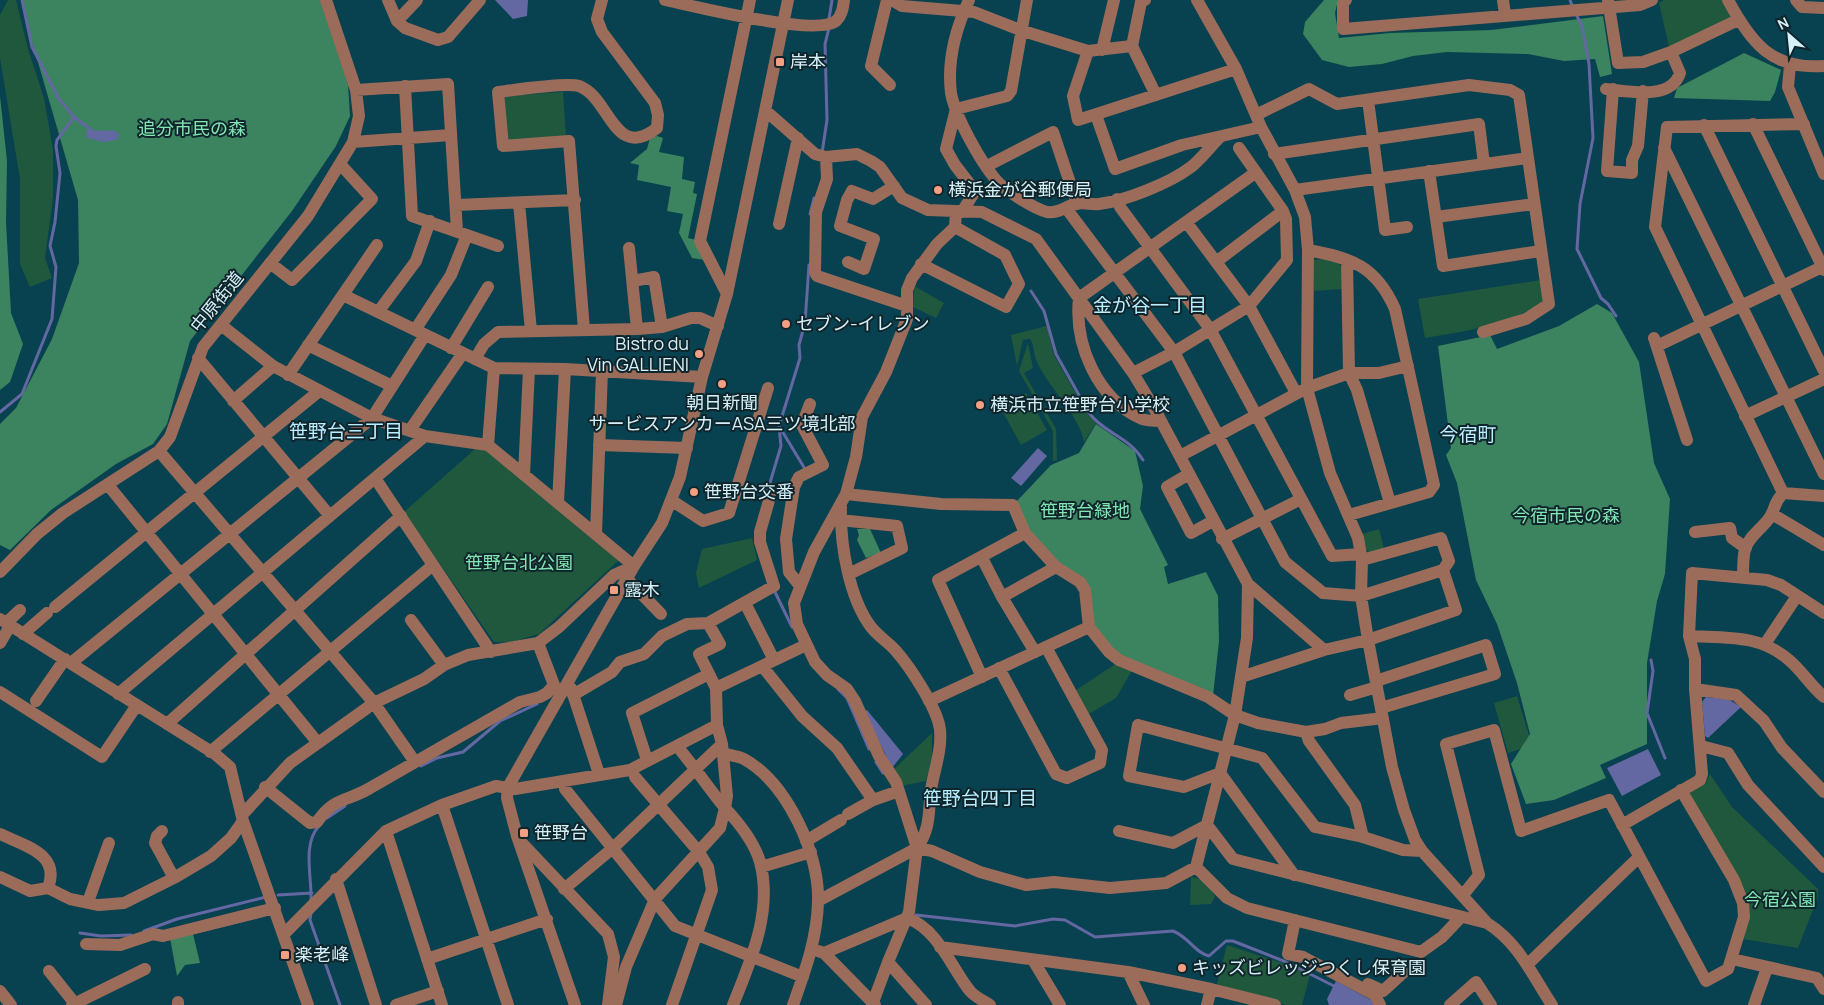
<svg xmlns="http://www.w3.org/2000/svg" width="1824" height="1005" viewBox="0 0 1824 1005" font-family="Manrope,'Noto Sans JP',sans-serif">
	<rect width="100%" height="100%" fill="#08414f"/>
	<path fill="#20583d" d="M8,0H16L28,49L44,98L53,150V198L45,258L52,278L30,287L20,264V179L0,58V15Z
		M1664,0H1722L1731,18L1669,47L1659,3Z
		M563,92L566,137L509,141L505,138L503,98L505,96Z
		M1327,258C1347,264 1342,271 1342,289L1314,291V260Z
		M1541,280L1543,302C1507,326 1467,331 1425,338L1418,299Z
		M914,286L944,303L936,318L913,307Z
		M1047,326L1054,355L1087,414L1096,423L1084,442C1080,416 1048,387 1037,362C1033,354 1035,346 1030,339L1023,340L1017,366L1011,335Z
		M1028,343L1033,368L1024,373L1056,429L1057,460L1053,461V431L1019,371Z
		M1026,393L1047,430L1021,445L1000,407Z
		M475,449L488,451L619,560L539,634L511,642H494L404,512Z
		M1379,529L1384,549L1370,553L1366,549L1362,534Z
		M752,538L757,560L699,588L696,573L702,549Z
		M1117,663L1134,667L1116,698L1087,715L1073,692Z
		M1517,696L1532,745L1508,753L1494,703Z
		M932,733V761L926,781L901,786L893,770Z
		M1710,774L1732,807L1818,889V897L1798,948L1742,939L1745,915L1690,794L1692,790L1706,783Z
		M1191,877L1203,880L1215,896L1211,904L1190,905Z
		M1227,945L1288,965L1310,975L1302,1005H1286L1217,984Z"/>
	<path fill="#3c8360" d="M23,0H320L348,84L350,116L336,146L292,211L190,341L167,424L153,444L116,464L51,510L10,550L0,545V424L16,408L52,339L79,263L78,200L24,14Z
		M1324,0H1338L1335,13L1339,38L1390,33L1491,30L1603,16L1612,74L1600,77L1595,59L1564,61L1528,54L1447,52L1413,56L1382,64L1349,67L1322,60L1303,34L1305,22Z
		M1744,53L1781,70L1775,92L1770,101L1674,98L1677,88Z
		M0,96L7,161L6,222L11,313L23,344L10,382L0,390Z
		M657,136L663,138L659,152L684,157L682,179L695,182L693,193L697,194L688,238L696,240L705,260L692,258L679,233L683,214L667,211L671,187L637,180L639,165L630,163L647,149L650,138Z
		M1597,304L1612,313L1639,362L1654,463L1670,499L1665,574L1657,601L1647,663V744L1600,765L1606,778L1554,800L1526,804L1511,764L1530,734L1517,683L1497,624L1476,580L1457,483L1446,455L1451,448L1438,346L1490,335L1497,349L1559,326Z
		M1096,424L1135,451L1143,486L1140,509L1168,565L1164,567L1168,584L1206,572L1218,596L1219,641L1213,696L1110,650L1093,626L1088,591L1053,559L1030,533L1017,501L1051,465L1079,453Z
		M857,529H870L881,553L866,558L857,540L859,535Z
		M193,934L200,963L185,965L177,976L170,938Z"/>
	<path fill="#6468a2" d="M495,0H528L527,16L513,19Z
		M89,128C99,133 106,129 116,131L120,136L116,140L104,142L87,138L86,133Z
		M1038,448L1047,456L1021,486L1011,478Z
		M1706,697L1728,699L1741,707L1708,738L1705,736L1702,702Z
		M867,710L903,754L892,768L864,711Z
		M1648,749L1661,775L1622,796L1607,768Z
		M1336,981L1371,1000L1374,1005H1329L1327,999Z"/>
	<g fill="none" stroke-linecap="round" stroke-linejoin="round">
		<path stroke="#6468a2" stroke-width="3" d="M1570,0L1573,8
			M1576,14L1582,26L1589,64L1593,138L1580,204L1577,249L1601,298L1608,304L1616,316
			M829,19L832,0
			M74,117L89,128
			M822,153L827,120L825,44L829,28
			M810,214L814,198
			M1031,291L1044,311L1056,354L1089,413C1105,434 1128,436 1143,460
			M0,412L22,394L52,319L56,267L50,246L55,222L60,173L56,146L57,140L74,117L59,99L32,47L22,0
			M805,469L779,426L800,358L799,345L805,323L809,265
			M766,496L781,446L779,426
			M774,590L792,627
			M1651,660L1653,671L1647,713L1665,758
			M838,689L847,698L869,749
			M876,762L883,773
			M421,766L437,758L463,752L500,721L537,704
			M327,818L345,806
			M278,895L312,893
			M311,900C312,877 302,844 319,826
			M311,913L310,920L340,1005
			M916,915L1015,926L1053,919L1065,920L1095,937L1173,931C1190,938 1195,953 1209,956L1226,941H1233L1286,962L1334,986
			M144,931L177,919L266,897
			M80,933L101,936L131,935"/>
		<path stroke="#9c6c5b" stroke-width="12" d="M388,0L397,21L405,28L438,40L448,37L480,0
			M665,0C693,6 816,37 836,21C842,15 843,8 844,0
			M887,0L871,66L890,85
			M892,0L902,6L974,12L1020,30L1088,51L1132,46
			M969,0C956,28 947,61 951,93C955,116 980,161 996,180C1004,190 1035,209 1047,212C1058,214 1066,206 1076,204C1083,202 1092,205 1099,204C1125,201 1170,183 1191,167C1201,159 1210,147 1220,137
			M1145,0L1141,2L1132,46L1156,95
			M1197,0L1236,69L1261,127L1295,190L1305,217L1308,250L1307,388L1330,473L1358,538L1362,560L1361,596L1368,640L1392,767L1404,810L1415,840L1422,851L1487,923C1519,943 1532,975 1552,1005
			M1346,0L1343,3V29L1640,5L1652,0
			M1503,0L1505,15
			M1608,0L1618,63L1643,62L1671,52L1738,20
			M1728,0C1751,43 1772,70 1824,66
			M1796,0L1802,7L1824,8
			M397,21L417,0
			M1102,50L1114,0
			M1088,51L1073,96L1078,120L1236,69
			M1790,65L1788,87L1824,174
			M405,86L412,216L498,246
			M1606,89C1629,91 1671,101 1680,73L1671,52
			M1613,89L1607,171L1632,173V160L1638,146L1643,91
			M356,90L448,84L457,231
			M1368,100L1385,230L1407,227
			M956,109L1007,96L1011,91L1027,0
			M956,109L946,149L955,165L975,191L962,212
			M766,111L815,154L826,157L857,154L871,161L880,167L902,198L928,210L982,212L1036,239L1133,373L1153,406L1248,584L1324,650L1368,640L1456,610L1443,570L1449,561L1441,538L1362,560
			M1096,115L1115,169L1182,145L1261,127
			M1256,115L1309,89L1337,104L1469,85L1510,90L1519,95L1549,304L1526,319L1483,332
			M1753,124L1824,270
			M1704,125L1824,371
			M353,142L451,135
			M1664,148L1824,474
			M1274,154L1479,124L1484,164
			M826,157L827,179L816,212L815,272L817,276L907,306
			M987,166L1053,132L1077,204
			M1429,171L1443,266L1540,251
			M1295,190L1528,158
			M1117,199L1120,207L1210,329L1332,556L1361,554
			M519,203L531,331
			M456,205L575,200
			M1066,208L1174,352L1285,562L1323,593L1361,596L1443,570
			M1436,217L1534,204
			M1187,223L1249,306L1296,393
			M779,224L798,138
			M629,248L637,329
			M1308,250C1352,258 1376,266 1395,309L1434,485L1429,492L1349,515
			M1347,260L1349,373L1357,390L1390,503
			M848,262L864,269L874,239L840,226L847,200L852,191L873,199L894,186
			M1216,262L1283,211L1239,148
			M270,263L292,280L372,199L341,165
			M921,264L1006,307L1019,284L1005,255L955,227
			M633,281L654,277L662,327
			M727,294L700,241L750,0
			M343,295L494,368L565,369L702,377
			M378,312L416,261L430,221
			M221,325L273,366L372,418L425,436L488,445L634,566L614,575L559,627L538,643L468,655L444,665L424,679L374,703L290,763L242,815
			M415,330L451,275L467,235
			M584,330L569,141L503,146L498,92C514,90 567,82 579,86C610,97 614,162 657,128L658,115L655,103L602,32L597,19L602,0
			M1654,338L1687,440
			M308,345L392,386
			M1657,346L1824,266
			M451,348L488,287
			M198,358L330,516
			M475,359L484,344L498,332L637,329L662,327L691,318H700L718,326
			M1133,373L1174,352L1249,306L1287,260L1286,219L1283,211
			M288,375L377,245
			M233,401L273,366
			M1745,416L1824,379
			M1161,421C1155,421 1147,421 1142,419C1097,399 1074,344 1079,298L1255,173
			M410,430L463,353
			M488,445L494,368
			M599,445L687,448
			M159,451L374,703L415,762
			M1180,456L1307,388L1349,373H1379L1408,366
			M1189,474L1167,487L1191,533L1213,521
			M524,475L529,369
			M375,478L491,652
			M108,485L318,743
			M1783,493L1655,227L1667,127L1804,124
			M846,494L941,504L1013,505L1025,533L1056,567L1080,582L1085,590L1089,627L1109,652L1119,660L1208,697L1235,715L1258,723L1306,732L1325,729L1341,723L1383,718
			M671,500L703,521L729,513L768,388
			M558,502L565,369
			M1772,514L1824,545
			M840,520L897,526L902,548L849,574
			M1695,532L1730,528L1732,538L1746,548
			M596,534L602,371
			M1222,539L1301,499
			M982,558L1002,597L1035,652
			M0,572L37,534L63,513L159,451L170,437L203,347L308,216L353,142L359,116L356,90L326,0
			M1743,577C1743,568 1743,557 1745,549C1749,536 1763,528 1770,517C1776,507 1773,504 1783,493L1824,496
			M627,579L661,614
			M800,586L789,572L786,539L794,487L799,477L823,465L802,425L810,404
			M1002,597L1056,567
			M745,603L774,660
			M55,607L318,392
			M0,619L215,754L230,767L243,821L308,1005
			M411,620L444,665
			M6,623L20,610
			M23,634L47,613
			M1689,636C1726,638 1759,634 1789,660C1802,671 1811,686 1824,697
			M0,643L10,626
			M1765,644L1797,596
			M71,663L372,418L425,335
			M762,666L802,716L837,748L873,800
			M999,668L1056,774L1067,778L1100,763L1102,750L1046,647
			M982,677L938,580L1025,533
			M1241,677L1324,650
			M1376,681L1486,645L1495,674L1381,708
			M571,688L599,774
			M716,688L806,645
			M1695,689L1736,695L1764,721L1782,748L1824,792
			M0,692L102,757L137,705
			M118,694L425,436
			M573,695L612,672L620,662L644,654L662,636L687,624L708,623L774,586L760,542V532L770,497
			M1350,695L1377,687
			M36,701L65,659
			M929,701L1089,627
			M167,724L401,516
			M1306,732L1309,741L1355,805L1363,837
			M1701,746L1728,753L1748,785L1824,867
			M681,751C696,769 710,790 725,808C739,823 754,841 760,862C773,911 751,960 733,1005
			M210,752L433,565
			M722,753C729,755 738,756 744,759C787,783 820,854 818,902C817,939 805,971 793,1005
			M647,760L632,713L709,674
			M635,777L699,852L708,867L712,890L672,1005
			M265,787L310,823L317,822C335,796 347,802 370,788C420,759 470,731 520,702L540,697L547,693L554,685L538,643
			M565,789L675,926L803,977
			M442,805L508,1005
			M848,814L873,800L899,791
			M1622,825L1700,780L1702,774L1695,689V659L1689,636L1692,573L1767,580L1781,585L1824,613
			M162,831L157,836L155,843L174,878
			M386,831L442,1005
			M1119,831L1173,843L1207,825L1233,859L1487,923
			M0,834C25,846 61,854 48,888
			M806,841L841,820
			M522,843L608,934L614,957L608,1005
			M917,848L932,851L980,872L1026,885L1054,882L1110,888L1166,883L1196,867L1235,715L1247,638L1248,584
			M761,867L811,852
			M1196,867L1227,898L1247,908L1421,952L1442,937L1460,918
			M1294,875L1220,773L1184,787L1129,776L1138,725L1262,758L1315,827L1363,837L1403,850L1422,851
			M0,877L30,891L48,888L70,899L99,905L124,903L174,878L211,856L231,838L243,821
			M336,879L376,1005
			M564,889L613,848L722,744
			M1463,895L1479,875L1446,744L1494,730L1521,831L1609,800L1706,981L1728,969L1744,917L1743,903L1734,880L1681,790
			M818,901L917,848C931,828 928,813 931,790C934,770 942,751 940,730C938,709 910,667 896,651C889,643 878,636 871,627C849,598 840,544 841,507
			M88,902L109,843
			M1295,920L1288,954L1303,957L1375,995L1380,1005
			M284,934L386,831L442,805L496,786L515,789L630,770L717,725
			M86,944L120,945L153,934L163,936L275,908
			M940,947L1128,972L1211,989
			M818,951L824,953L875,1005
			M824,953L907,918C938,929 951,967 970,991C975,997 984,1001 990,1005
			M427,959L547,919
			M1732,959L1817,978L1824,989
			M1033,960L1060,1005
			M888,962L926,1005
			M1528,964L1639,857
			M49,971L76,1005
			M1128,972L1144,1005
			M1368,984L1383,991L1406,970
			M0,991L11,1005
			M178,1002V1005
			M72,1005L145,969
			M396,1005L438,991
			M575,1005L517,836L507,798L508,787L634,566L662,523L680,477L702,377L727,294L788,0
			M616,1005L626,967L655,899L720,828L725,808L727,796L722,744L717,725L716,688L699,654L720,644L708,623
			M872,1005L888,962L909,912L917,848L896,782L879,756L855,701L847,689L827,675L815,662L797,624L794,603L814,552L846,494L856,457L862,417L886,372L907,319V290L912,278L937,244L955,227L956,212
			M1207,1005L1211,989L1275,1005
			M1450,1005L1476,982L1491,1005
			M1754,1005L1767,968"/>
	</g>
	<g fill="#f39f83" stroke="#0f252b" stroke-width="2">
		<rect x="775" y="57" width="10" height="10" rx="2.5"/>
		<circle cx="938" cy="190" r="5"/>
		<circle cx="786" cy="324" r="5"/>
		<circle cx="699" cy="354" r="5"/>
		<circle cx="722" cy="384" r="5"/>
		<circle cx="980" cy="405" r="5"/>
		<circle cx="694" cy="492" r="5"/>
		<rect x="609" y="585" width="10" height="10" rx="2.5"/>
		<rect x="519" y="828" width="10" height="10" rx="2.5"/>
		<rect x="280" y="950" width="10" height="10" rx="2.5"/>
		<circle cx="1182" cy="968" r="5"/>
	</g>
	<g text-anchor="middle" stroke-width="4" stroke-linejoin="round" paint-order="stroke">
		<g font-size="18" fill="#d6f0f8" stroke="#0f252b" text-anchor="start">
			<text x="790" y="68">岸本</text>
			<text x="948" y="196">横浜金が谷郵便局</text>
			<text x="796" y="330">セブン-イレブン</text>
			<text x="689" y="350" text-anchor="end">Bistro du<tspan x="689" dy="21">Vin GALLIENI</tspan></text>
			<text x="722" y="409" text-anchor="middle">朝日新聞<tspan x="722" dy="21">サービスアンカーASA三ツ境北部</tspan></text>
			<text x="990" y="411">横浜市立笹野台小学校</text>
			<text x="704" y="498">笹野台交番</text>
			<text x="624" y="596">露木</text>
			<text x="534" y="839">笹野台</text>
			<text x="295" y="961">楽老峰</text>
			<text x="1192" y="974">キッズビレッジつくし保育園</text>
		</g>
		<g font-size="18" fill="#82e6b2" stroke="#0f252b">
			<text x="192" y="135">追分市民の森</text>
			<text x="1085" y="517">笹野台緑地</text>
			<text x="1566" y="522">今宿市民の森</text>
			<text x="519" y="569">笹野台北公園</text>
			<text x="1780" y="906">今宿公園</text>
		</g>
		<g font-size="18" fill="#d6f0f8" stroke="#0f252b">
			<text transform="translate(217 302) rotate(-51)" y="6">中原街道</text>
		</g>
		<g font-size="19" fill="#b8eeff" stroke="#0f252b">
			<text x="1150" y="312">金が谷一丁目</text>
			<text x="346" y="438">笹野台三丁目</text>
			<text x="1468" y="441">今宿町</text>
			<text x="980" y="805">笹野台四丁目</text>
		</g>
	</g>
	<g transform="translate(1789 35) rotate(333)" stroke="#0f252b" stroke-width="4" paint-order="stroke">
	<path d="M0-4L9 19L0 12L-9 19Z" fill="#d6f0f8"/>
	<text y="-8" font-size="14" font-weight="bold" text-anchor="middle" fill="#d6f0f8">N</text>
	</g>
</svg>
